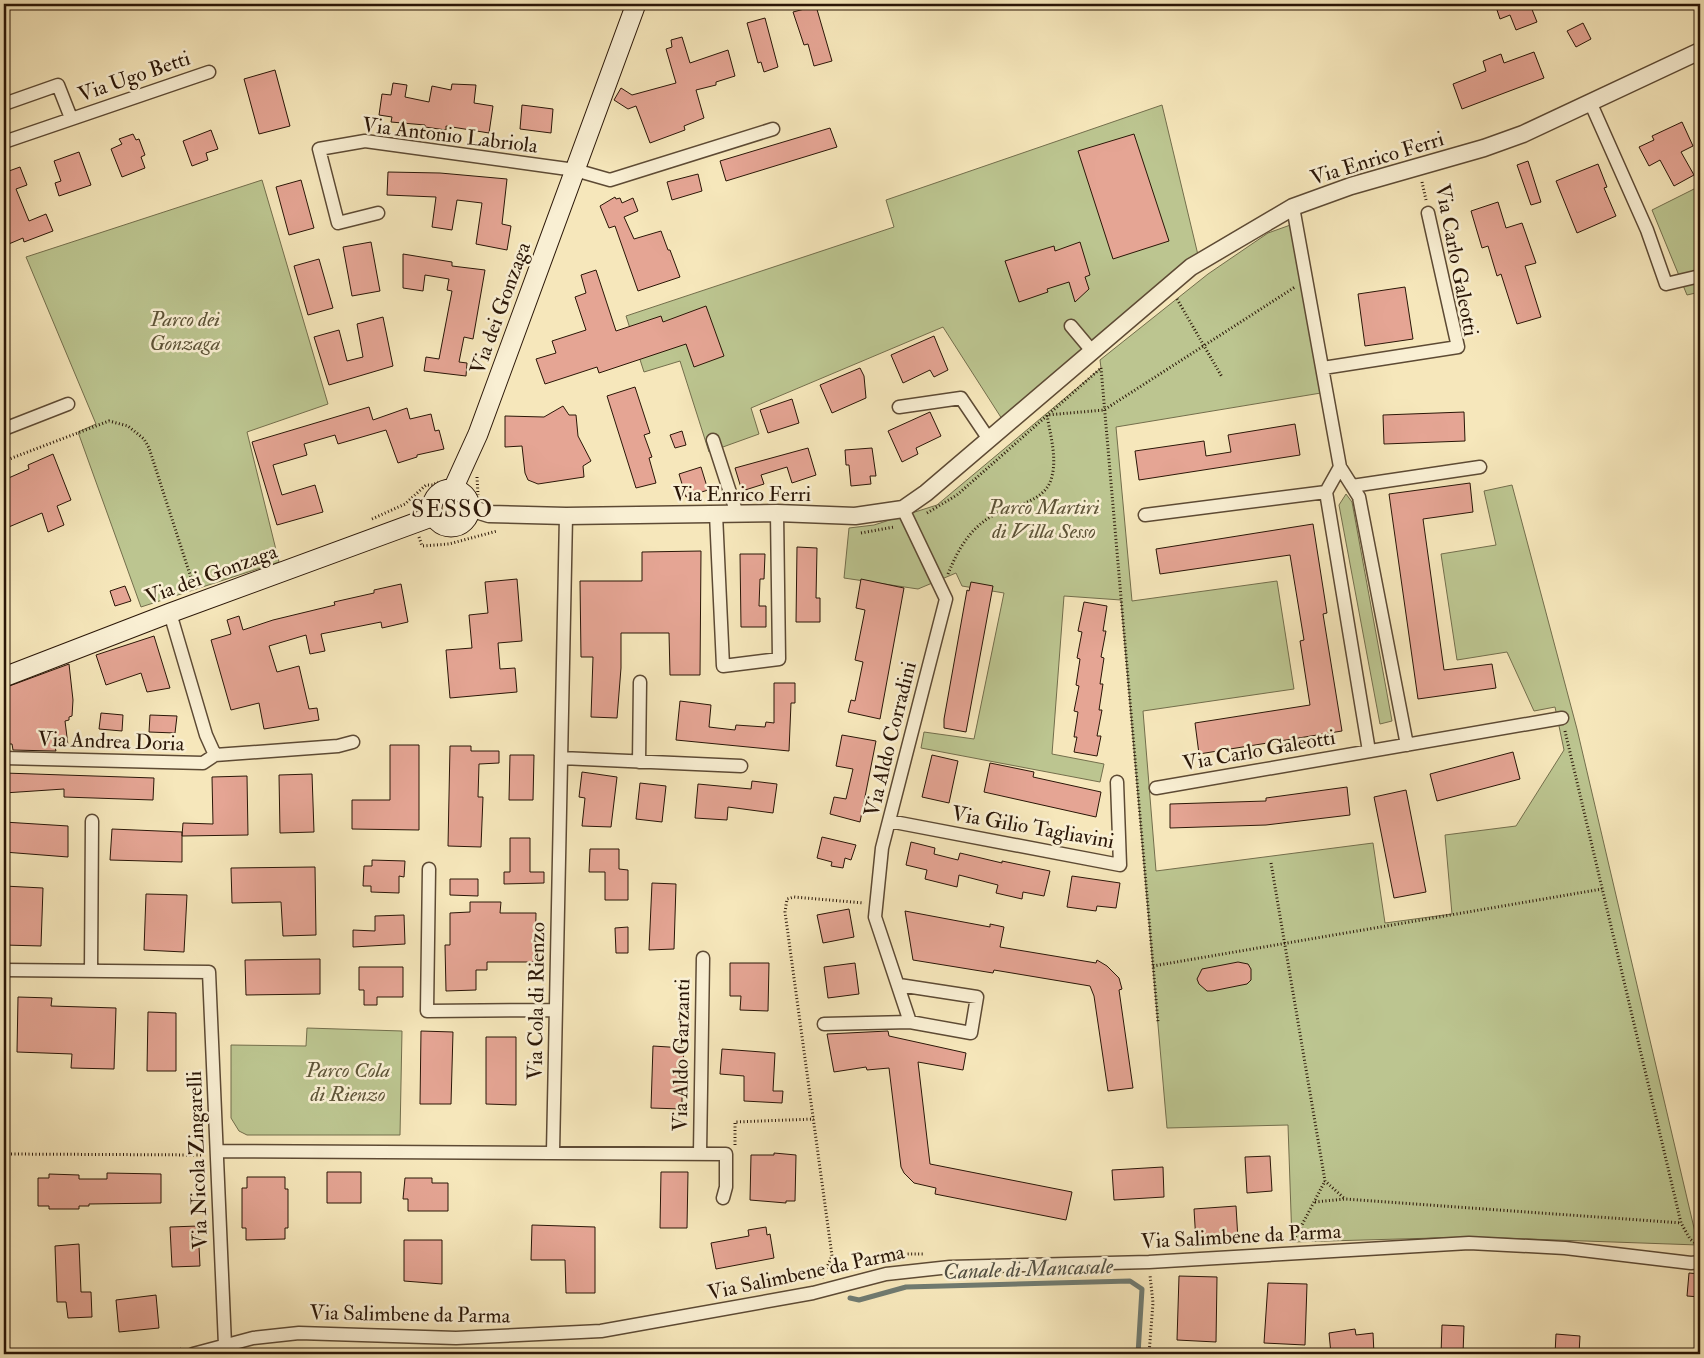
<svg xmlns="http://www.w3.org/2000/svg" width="1704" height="1358" viewBox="0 0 1704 1358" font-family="'IM FELL Double Pica',serif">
	<rect width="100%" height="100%" fill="#f6e7bb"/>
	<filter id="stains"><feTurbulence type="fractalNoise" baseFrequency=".004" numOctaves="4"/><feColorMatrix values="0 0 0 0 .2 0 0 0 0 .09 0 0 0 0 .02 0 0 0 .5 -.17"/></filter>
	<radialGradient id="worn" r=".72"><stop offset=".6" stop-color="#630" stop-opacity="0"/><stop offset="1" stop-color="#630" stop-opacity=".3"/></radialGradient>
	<path fill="#bcc590" stroke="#736e4c" d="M1162,105L1198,255L1002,419L943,327L751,408L759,434L709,452L680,361L644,372L626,316L894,227L886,200Z
		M262,180L328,404L247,432L279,562L141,607L78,432L96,424L26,257Z
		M1700,186V292L1687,295L1652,210Z
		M1296,223L1327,392L1116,427L1132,601L1277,581L1294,689L1143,711L1156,871L1373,843L1385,923L1452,914L1445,835L1516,826L1564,750L1555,707L1534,711L1507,652L1457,660L1441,554L1496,545L1484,491L1512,485L1577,729L1698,1245L1471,1237L1292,1242L1288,1125L1167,1128L1121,600L1064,596L1052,754L1104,764L1100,782L921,748L924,732L974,739L1004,593L962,586L956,573L918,589L844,578L849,528L874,525L937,505L1101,368L1100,360L1208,274L1268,233Z
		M1346,494L1352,502L1392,721L1380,724L1339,505Z
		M307,1028L402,1031L400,1135H247L239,1131L231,1118V1045L306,1046Z"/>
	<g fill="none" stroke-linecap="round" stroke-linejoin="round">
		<path stroke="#707b71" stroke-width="5" d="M850,1298L859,1300L906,1287L1130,1281L1142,1289L1138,1354"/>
	</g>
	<path fill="#e5a594" stroke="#2a1607" d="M1495,4H1537L1531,7L1537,22L1516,30L1510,15L1500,19Z
		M816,6L832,61L814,66L808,44L804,45L793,12Z
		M765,18L778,67L764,72L761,62L758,63L747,23Z
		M1583,23L1591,39L1576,47L1567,31Z
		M682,37L690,63L728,50L735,76L716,82V85L696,90L704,118L684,126L685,130L650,143L636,106L628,109L614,100L621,88L632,95L676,83L666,49L672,47L671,40Z
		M1534,52L1544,78L1462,109L1453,84L1486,71L1483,61L1501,54L1504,63Z
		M275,70L290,126L259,134L244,79Z
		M393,83L407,85L405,97L429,102L432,86L451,90L452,84L476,85L474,103L493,106L489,133L446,126V130L425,127V125L391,122L392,117L379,115L382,94L391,95Z
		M522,105L553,109L551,133L520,129Z
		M1682,122L1693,146L1681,152L1694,175L1674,186L1660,160L1649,166L1639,147L1654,140L1652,136Z
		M830,128L837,147L726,181L720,161Z
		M211,130L218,149L206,153L208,160L192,166L183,141Z
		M133,134L136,140L139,139L145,155L141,157L145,168L122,177L111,149L122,144L119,139Z
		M1134,134L1169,241L1113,259L1078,151Z
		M79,152L91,185L59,196L55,183L61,181L54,161Z
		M4,160L9,171L20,167L27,185L16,189L29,221L46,214L53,231L24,242L23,238L4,246Z
		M1528,161L1541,202L1531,205L1517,165Z
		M1598,164L1607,187L1604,188L1616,216L1577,233L1556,181Z
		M388,172L440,173L507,179L502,224L511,226L507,250L476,244L482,203L457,200L452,230L432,227L436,197L387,195Z
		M698,174L702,191L672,200L667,182Z
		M301,180L314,228L289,235L276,187Z
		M615,197L616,199L620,198L622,203L633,198L638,211L624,217L634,239L661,231L668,250H670L680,277L638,291L615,226L609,228L600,206Z
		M1498,202L1506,228L1522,223L1536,263L1525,266L1541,317L1517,324L1501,274L1497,276L1488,246L1482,248L1471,211Z
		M371,242L380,291L352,296L343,247Z
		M1080,242L1090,275L1085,277L1089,289L1075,302L1069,282L1047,289L1048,292L1019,302L1005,261L1054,246L1055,251Z
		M403,254L452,262V266L485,270L473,339L464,337L459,362L467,363L466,376L424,371L426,357L439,359L452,291L447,290L449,279L425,275L423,291L403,288Z
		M319,259L333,308L308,315L294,266Z
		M596,270L616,331L661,316L663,322L706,306L724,356L694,367L686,344L599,373L597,367L545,384L536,359L556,353L552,341L586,330L575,297L586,293L581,275Z
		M1405,287L1413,339L1365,346L1358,294Z
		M383,317L393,366L329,385L314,337L339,330L347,361L363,357L357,324Z
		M934,336L948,370L934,377L930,370L903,383L891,355Z
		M860,368L864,376L866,398L832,413L820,385Z
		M635,387L650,433L644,435L652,457L649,458L656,483L636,488L607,396Z
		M792,399L799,423L768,433L760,410Z
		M563,406L569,415H576L578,436L591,461L583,466L584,477L538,484L528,480L525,473L522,446L505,447V416L544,417Z
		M369,407L373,420L407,408L410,419L431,414L435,431L439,430L444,449L417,455V457L398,463L386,430L338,444L335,435L304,444L307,455L273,465L278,482L282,495L315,485L323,512L277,525L252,442Z
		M930,412L941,436L916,448L918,454L902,462L888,431Z
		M1464,412L1465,441L1384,444L1383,415Z
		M1295,424L1300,455L1139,480L1135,451L1204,441L1206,456L1231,452L1228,435Z
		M682,431L686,445L675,448L670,435Z
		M808,448L816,475L792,483L787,467L761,475L764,484L742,491L735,468Z
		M872,448L876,476H870L871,484L851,486L849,465H846L845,450Z
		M53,454L71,500L57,506L64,525L48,532L42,513L4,529V480L29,469L28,465Z
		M701,467L708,490L686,497L679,474Z
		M1470,483L1473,512L1423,519L1444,670L1492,664L1496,688L1418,699L1389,494Z
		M1313,524L1327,613L1323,614L1342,731L1199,754L1195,723L1310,705L1300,641L1304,640L1290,555L1160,574L1156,549Z
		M797,547L817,548L816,598H820V622H796Z
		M701,551L700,675H670L669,633H621V668L617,718L591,717L593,657H581L580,581H642V552Z
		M740,554H765L764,579H760L759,606H766V627H741Z
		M517,579L522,641L498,643L500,669L515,668L517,692L450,698L446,650L472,648L469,615L488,613L485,582Z
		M861,579L904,588L880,719L848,712L851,700L855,701L863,662L855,660L865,610L856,608Z
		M971,582L993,586L966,732L944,728V719L967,590L969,591Z
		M401,584L408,622L382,628L381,622L321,634L325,651L310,654L306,635L269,646L277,672L299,666L309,709L317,708L319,720L264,729L259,703L231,710L211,640L231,634L227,620L239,616L243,630L273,620L335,605L334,602L374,593V590Z
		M125,586L131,601L115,606L110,591Z
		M1084,602L1107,606L1103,631H1106L1101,657L1104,658L1100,684H1103L1099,710H1102L1097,736H1101L1097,756L1074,752L1077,737H1074L1078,712L1074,711L1079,686L1076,685L1080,659L1077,658L1082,632L1078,631Z
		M154,636L170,688L147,692L141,673L106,685L96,655Z
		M69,664L73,700L72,716L69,717V720L65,721L68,745L55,747L56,751H53L13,750L12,744H4V728L7,727L8,713L4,688Z
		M774,683H795V703H791L789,751L676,740L680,701L711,705L709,727L735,730L736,725L765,727L766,722L774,723Z
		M101,713L123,715L122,731L99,729Z
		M150,715L177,716L175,733L149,732Z
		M842,735L876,741L860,822L830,814L834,797L846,799L853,769L836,766Z
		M390,745H419V830L352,829V800H390Z
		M450,746H471V751H499V763L479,764L478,797H483L481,847L448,846Z
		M1513,752L1520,779L1437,801L1430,774Z
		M510,755H534L533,800H509Z
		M932,755L958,761L949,803L922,797Z
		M990,763L1034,772L1033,777L1101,792L1096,817L984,792Z
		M582,772L617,777L611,827L582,826L585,798L579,797Z
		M4,773L154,778L153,800L64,797V789L4,793Z
		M312,774L314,832L280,833L279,775Z
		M247,776L248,835L182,836L183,823L213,824L212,777Z
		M752,781L777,784L773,813L728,807L727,820L695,818L698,784L751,789Z
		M640,783L666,786L662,822L636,819Z
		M1347,787L1350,815L1266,825L1170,828V804L1266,801V798Z
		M1406,790L1426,892L1394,898L1374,797Z
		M4,822L68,826V857L4,852Z
		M112,829L182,832V862L110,860Z
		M822,837L856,845L851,860L845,858L843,868L831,866L832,862L817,858Z
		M510,838H530V872H544V883L504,884V872H510Z
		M911,842L935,848L934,854L958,860L960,853L1002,863V861L1050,871L1044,896L1023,892L1022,899L996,893L998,885L959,875L957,887L925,879L927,870L906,865Z
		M590,849H619V869L628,870V900H605V872H589Z
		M372,860L405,861L404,877L399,876V893L371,892V886H363L364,866H372Z
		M315,867L316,935L283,936L281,902L232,903L231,868Z
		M1072,876L1120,883L1116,908L1097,906L1096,911L1067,907Z
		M450,879H478V896L450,895Z
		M652,883L676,884L674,949L649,950Z
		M4,886L43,888L41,946L4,945Z
		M146,894L187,895L184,952L144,950Z
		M470,902H501L500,913H536L535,962H487V970H476V990L446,991L445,945H450V913L470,912Z
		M849,909L854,937L823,943L817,915Z
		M905,911L990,927V924L1004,927L1000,947L1096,963L1097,960L1107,966L1119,978L1122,989L1119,990L1133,1088L1108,1091L1094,996L1090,986L994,970L993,973L913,960Z
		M404,915L405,944L353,947V930L375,931V916Z
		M628,927V953H616L615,928Z
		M320,959V994L246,995L245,960Z
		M1238,962L1248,964L1251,969V980L1247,984L1212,991H1207L1199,984L1197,979L1202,969Z
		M730,963H769L768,1011L740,1010L741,996H730Z
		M855,963L859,994L828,998L824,967Z
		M359,967H403V997H377V1005H364V990H359Z
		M18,997L52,998L51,1006L116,1008L114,1069L71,1068L72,1054L17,1052Z
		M148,1012L176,1013V1071H147Z
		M421,1031L453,1032L451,1104H420Z
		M888,1031L889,1036L966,1053L963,1070L918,1062L930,1164L1072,1192L1066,1220L935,1194L936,1188L914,1183L904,1173L901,1167L889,1068L867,1070L866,1067L834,1072L827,1034Z
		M486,1037H516V1105L486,1104Z
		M653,1046L684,1048L683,1064H687L686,1092H682V1109L651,1108Z
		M722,1049L775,1053L773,1091H783L782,1103L744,1101V1076L720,1074Z
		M774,1153L796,1155L795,1201H786V1203L750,1200L751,1155H774Z
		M1270,1156L1272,1191L1247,1193L1245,1157Z
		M1163,1167L1164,1197L1114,1200L1112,1170Z
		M327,1172H361V1203H327Z
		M661,1172H688L687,1228H660Z
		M107,1173L161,1174V1203L89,1204V1206H79V1209H49V1206H38V1178H49V1174L79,1175V1179H107Z
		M247,1177H285V1189H288V1228H285V1239L246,1240V1228H242V1188H247Z
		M405,1178H432V1183H448V1211H408V1199H403Z
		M1236,1206L1238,1240L1196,1242L1194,1209Z
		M532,1225L595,1227V1293H566L565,1260H531Z
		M198,1226L200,1266L172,1267L170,1227Z
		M766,1227L767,1235L770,1234L774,1258L716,1269L711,1243L749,1236L748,1230Z
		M404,1240H442V1284L404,1281Z
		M79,1244L81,1292H91L92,1317L68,1318L66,1302H57L55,1246Z
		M1689,1273L1700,1274V1297L1687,1296Z
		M1179,1276L1217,1277L1216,1342L1177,1340Z
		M1268,1283L1307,1284L1305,1345L1264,1343Z
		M156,1295L159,1328L119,1332L116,1300Z
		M1442,1325L1464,1326L1463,1354H1441Z
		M1355,1329L1356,1335L1373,1333L1374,1354H1331L1329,1333Z
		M1556,1334L1580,1336L1579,1354H1555Z"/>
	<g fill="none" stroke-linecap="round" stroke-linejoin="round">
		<defs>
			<path id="minor" d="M4,104L58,85L71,118
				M1591,104L1647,230L1666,284L1700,276
				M4,142L209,72
				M1293,207L1340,467L1326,492L1369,751
				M378,213L338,223L319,149L365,141L575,170L610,180L773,129
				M1071,326L1092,351
				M1323,368L1458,347L1428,213
				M899,407L961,398L988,438
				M4,429L68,404
				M713,440L737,514
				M1340,467L1359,497L1407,745
				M1352,486L1480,467
				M716,514L723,666L779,659L777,513
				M1145,515L1326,492
				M170,613L206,735L215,755L338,746L353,742
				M4,758L203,763L215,755
				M561,758L741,766
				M639,762L640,682
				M1156,788L1562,718
				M889,821L1120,865L1117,782
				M429,869L427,1011L556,1010
				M4,970L209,972L225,1345
				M91,970L92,821
				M899,985L977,997L971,1033L910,1022L875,917L882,848L946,599L903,509
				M824,1024L910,1022
				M217,1151L726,1154V1187L723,1198
				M553,1152L566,516
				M700,1153L703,958
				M193,1354L253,1338L299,1333L456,1338L601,1331L813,1293L886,1274L950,1267L1149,1262L1469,1243L1565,1248L1691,1263L1700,1262"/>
			<path id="tertiary" d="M470,508L489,514L566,516L777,513L855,516L903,509L926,493L1191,267L1293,207L1351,186L1484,148L1523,134L1700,51"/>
			<path id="secondary" d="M453,489L478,434L636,4
				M432 508a19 19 0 1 1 38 0a19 19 0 1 1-38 0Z
				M4,677L170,613L434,516"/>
		</defs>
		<use href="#minor" stroke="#5d4a34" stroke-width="15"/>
		<use href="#tertiary" stroke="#5d4a34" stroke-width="19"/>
		<use href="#secondary" stroke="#2a1607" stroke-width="21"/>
		<path stroke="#2a1607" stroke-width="3" stroke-dasharray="1 2.5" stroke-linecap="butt" d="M1422,182L1426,200
			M1177,299L1222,377
			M1101,368L1158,1022
			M4,461L109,421L128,426L144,439L149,448L194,587
			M477,477L478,495
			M927,513L957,495L1101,368
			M372,519L405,504L426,485H433L438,482
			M861,533L894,527
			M419,537L422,546L449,544L497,531
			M948,574C957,552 967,533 987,519C1007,505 1046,505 1052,476C1057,457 1050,434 1047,415L1104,410L1295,287
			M1565,731L1681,1223L1690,1239L1700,1247
			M1271,863L1325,1181L1345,1199
			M1153,966L1602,889
			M735,1145V1122L814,1119
			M4,1154L203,1155
			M1315,1202L1345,1199L1681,1223
			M1294,1240L1325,1181
			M870,1262L907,1254H925
			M822,1278L832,1256L785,912L787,899L794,897L864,903
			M160,1354L181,1349
			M1149,1354L1153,1303L1150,1275"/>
		<use href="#minor" stroke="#f9efd3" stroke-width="12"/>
		<use href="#tertiary" stroke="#f9efd3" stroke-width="16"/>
		<use href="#secondary" stroke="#f9efd3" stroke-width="19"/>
	</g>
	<g text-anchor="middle" stroke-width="5" stroke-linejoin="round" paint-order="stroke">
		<g font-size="21" fill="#2a1607" stroke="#f9efd3">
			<text transform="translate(134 76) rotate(-19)" y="7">Via Ugo Betti</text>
			<text transform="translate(450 135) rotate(7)" y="7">Via Antonio Labriola</text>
			<text transform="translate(1377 158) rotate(-17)" y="7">Via Enrico Ferri</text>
			<text transform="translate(1457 260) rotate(79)" y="7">Via Carlo Galeotti</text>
			<text transform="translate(500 308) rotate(-70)" y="7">Via dei Gonzaga</text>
			<text x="742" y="501">Via Enrico Ferri</text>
			<text transform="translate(211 574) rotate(-20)" y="7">Via dei Gonzaga</text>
			<text transform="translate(890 739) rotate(-76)" y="7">Via Aldo Corradini</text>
			<text transform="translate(111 741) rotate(2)" y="7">Via Andrea Doria</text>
			<text transform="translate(1259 750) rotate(-10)" y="7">Via Carlo Galeotti</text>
			<text transform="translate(1033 827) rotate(10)" y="7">Via Gilio Tagliavini</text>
			<text transform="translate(536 1001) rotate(-89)" y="7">Via Cola di Rienzo</text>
			<text transform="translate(681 1055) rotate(-89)" y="7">Via Aldo Garzanti</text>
			<text transform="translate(197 1160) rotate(-92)" y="7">Via Nicola Zingarelli</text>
			<text transform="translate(1241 1236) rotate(-3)" y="7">Via Salimbene da Parma</text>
			<text transform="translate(806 1272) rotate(-12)" y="7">Via Salimbene da Parma</text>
			<text transform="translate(410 1314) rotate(1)" y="7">Via Salimbene da Parma</text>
		</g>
		<g font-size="21" font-style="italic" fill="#5d5337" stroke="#f9efd3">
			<text x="185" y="326">Parco dei<tspan x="185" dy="24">Gonzaga</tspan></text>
			<text x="1044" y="514">Parco Martiri<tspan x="1044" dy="24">di Villa Sesso</tspan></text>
			<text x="348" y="1077">Parco Cola<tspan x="348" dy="24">di Rienzo</tspan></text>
		</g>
		<g font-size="22" font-style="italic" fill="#535145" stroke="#f9efd3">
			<text transform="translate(1028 1268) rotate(-2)" y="8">Canale di Mancasale</text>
		</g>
		<g font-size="24" letter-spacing="1" fill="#2a1607" stroke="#f9efd3">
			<text x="452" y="517">SESSO</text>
		</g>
	</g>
	<rect width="1704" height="1358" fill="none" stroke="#f6e7bb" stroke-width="20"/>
	<rect x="5" y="5" width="1694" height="1348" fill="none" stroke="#2a1607" stroke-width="2.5"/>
	<rect x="10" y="10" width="1684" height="1338" fill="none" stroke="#2a1607"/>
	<rect width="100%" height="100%" filter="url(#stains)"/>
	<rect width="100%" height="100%" fill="url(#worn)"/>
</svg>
